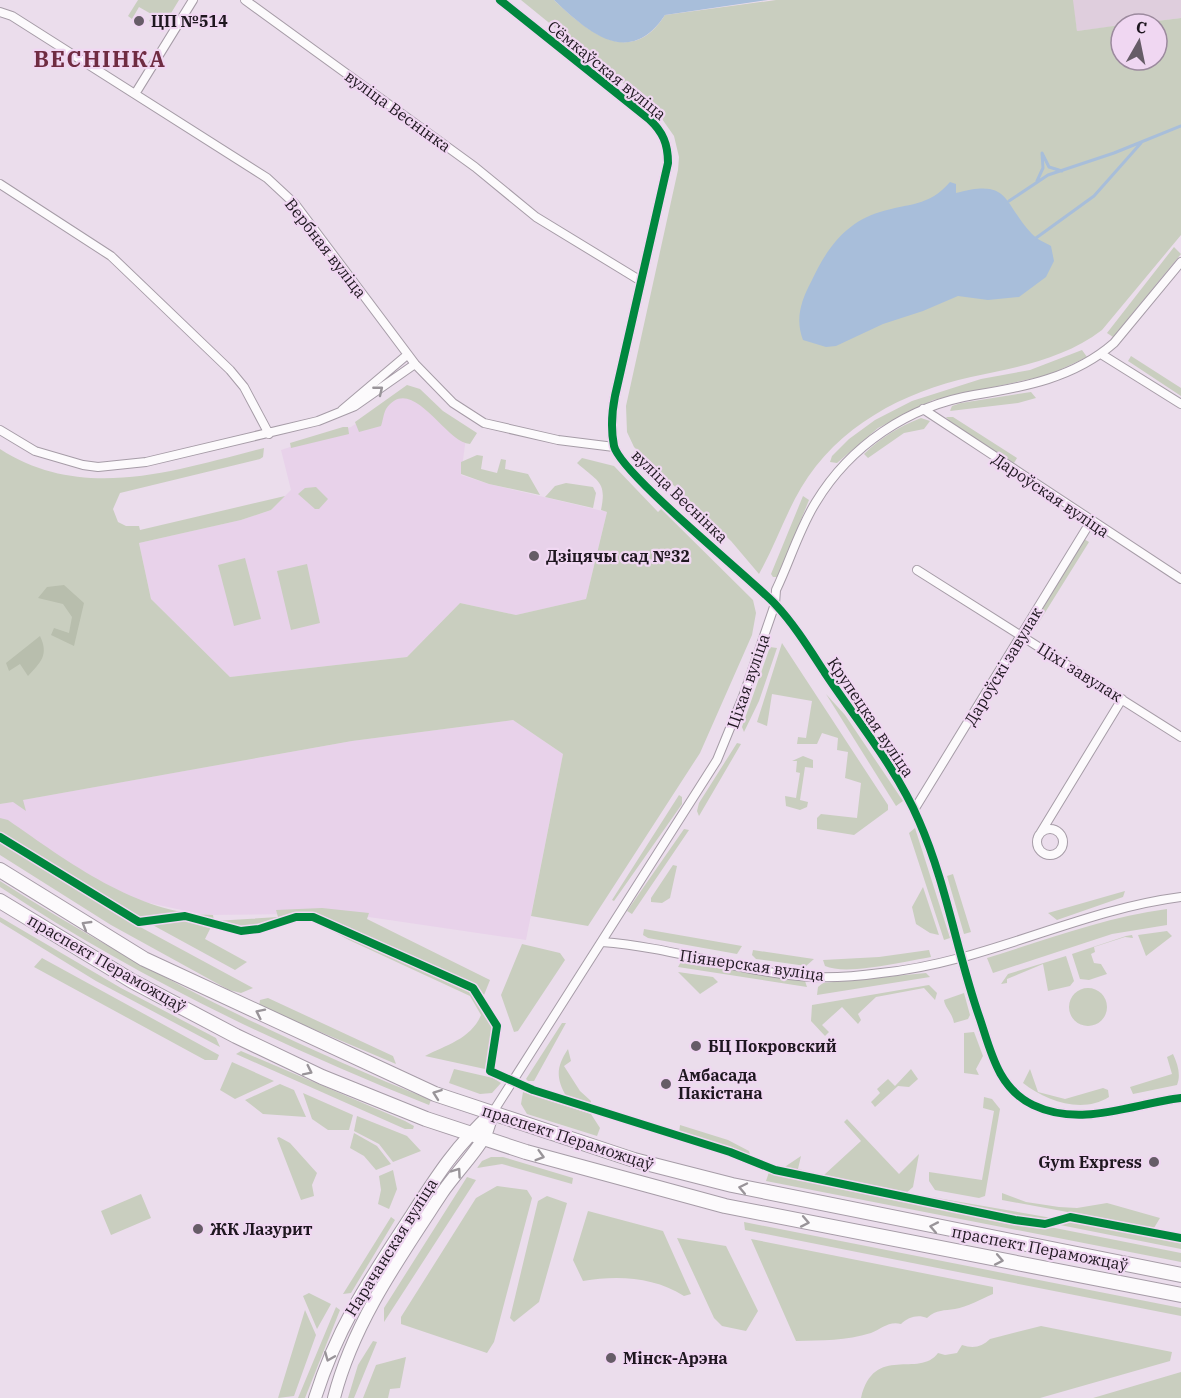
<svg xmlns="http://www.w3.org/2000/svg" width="1181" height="1398" viewBox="0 0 1181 1398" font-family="'IBM Plex Serif',serif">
	<rect width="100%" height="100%" fill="#ebddec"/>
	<path fill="#e8d2ea" d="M395,397L424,398L467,430L461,475L489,484L607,512L586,599L516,615L460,603L407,657L230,677L151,599L139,543L241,520L271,510L291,490L281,450L351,427Z
		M513,720L563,754L526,940L321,910L297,914L205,915L135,900L0,829V804L352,741Z"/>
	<path fill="#dfcedd" d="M1072,0H1181V18L1077,31Z"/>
	<path fill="#c9cebf" d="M138,0H179L162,28L149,21L153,15L139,7L132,19L128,16Z
		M521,0H554C587,31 631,69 665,15L776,0H1073L1077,31L1121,25V60H1157V24H1132L1181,18V235L1102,330C1064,359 1018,367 971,377C903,392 838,426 801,488C785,515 775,546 759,574L731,541L634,447L627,432L626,406L678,170L679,157L674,136L655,109Z
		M1174,247L1181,254L1113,337L1107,333Z
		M1082,350L1087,357L1049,375L933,400L878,428L837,463L830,462L832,456L849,439L875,420L912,401L981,379L1030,370Z
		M1131,356L1181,388V396L1128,361Z
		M407,385L420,389L443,411L477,433L470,444C445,443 412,372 386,409C383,415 383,421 381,426L359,432L355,422Z
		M1031,392L1036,398L1018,403L950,411L952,406L961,403Z
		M946,417H953L1017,458L1014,463L952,424Z
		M921,418L930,421L924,429L904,433L868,458L864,454C880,438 900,426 921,418Z
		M343,427H348L349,434L291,448L290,443Z
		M264,448L263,457L260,459L120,493L113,509L118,522L126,526H139L140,530L285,496L271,510L241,520L139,543L151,599L230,677L407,657L460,603L516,615L586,599L607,512L601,510C607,481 598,482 577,463L582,458L614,466L658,512L661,509L753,600L756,613L752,635L700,753L588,926L531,916L563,754L513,720L352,741L23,800L26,811L13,802L0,804V449C84,503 176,470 264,448Z
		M477,455L483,456L481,469L497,473L501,459L506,460L505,469L528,474L540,495L489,484L461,474V462Z
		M566,483L593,487L596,493L593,508L545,497L555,486Z
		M316,487L328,499L319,509H315L298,494L305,488Z
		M803,496L809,500L778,577H773L771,574Z
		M1084,539L1089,542L1036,627L1033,625Z
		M245,558L261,619L234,626L218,565Z
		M307,564L320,623L291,630L277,571Z
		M782,643L888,805V810L854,835L817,829V818L821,814L857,818L861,783L845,778L848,752L837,750L838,738L822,733L817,744H797L798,737L806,738L812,701L772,694L767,726L757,722Z
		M770,647L777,648L759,701L744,732L742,727Z
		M826,694L845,715L903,801L896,806Z
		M737,743L741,744L699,816L697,811L699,803Z
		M803,756L813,760V768L805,767L800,800L808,802L807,807L800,810L786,806L785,796L796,798L800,773L796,772L797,761H792Z
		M679,795L682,797V804L614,901L612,900Z
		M0,818L8,820C67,861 138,915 213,915L214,921L278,917L276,910L322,908L369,913L367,919L490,980L484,995L476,986L314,914H297L249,928L228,926L185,914L140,917L0,834Z
		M915,828L950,938L944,940L909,833Z
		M684,829L689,830L632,914L627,911Z
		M0,842L118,915L253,988L241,993L229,990L111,925L0,855Z
		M673,865L677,866L670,898L662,903L651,902V898Z
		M953,874L971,932L964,934L947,876Z
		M0,881C137,968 280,1040 431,1100L429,1105C280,1046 134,976 0,887Z
		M923,887L939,935L930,933L916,924L912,907Z
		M1125,891L1123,897L1057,920L1048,913Z
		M1167,909V925L1112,934L993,973L987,958C1046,940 1106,917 1167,909Z
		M0,917L121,988L216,1038L220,1047L96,981L0,922Z
		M174,919L192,920L211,927L205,939L247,962L235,970L149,923Z
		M313,919L334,928L476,993L495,1029L485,1069L425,1056C446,1045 471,1039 481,1015L470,996L349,940L332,931L333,928Z
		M644,929L742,946L737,954L648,938L643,935Z
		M1167,931L1172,936L1146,956L1138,935Z
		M1132,935L1133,938L1125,937L1094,947L1095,952L1091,954L1094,963L1101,964L1107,974L1089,980L1080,979L1072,954L1126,936Z
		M522,944L560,953L565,960L518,1031L514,1032L501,995Z
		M753,950L807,958L814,959L806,966L756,959L752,955Z
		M929,950L931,957C906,961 847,976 825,966L823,960L879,957Z
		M1066,956L1074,981L1070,986L1048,991L1043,964L1007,979V983L1001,984L1008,974Z
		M42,958L219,1055L217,1060H205L34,967Z
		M682,960L805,981L807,987L678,967Z
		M678,972L713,977L718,982L700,994Z
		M926,973L930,977L817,995L818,987L823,983Z
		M929,985L937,993L935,1000L924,988L876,997L858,1014L861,1020L858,1024L842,1007L822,1025L829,1032L825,1036L811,1021L812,1005Z
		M1069 1007a19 19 0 1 1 38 0a19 19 0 1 1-38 0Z
		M964,993L970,1015L968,1019L954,1023C952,1012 945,1008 944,1000Z
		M268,998L393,1056L396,1064L259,1006L260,1000Z
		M562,1023H566L534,1081H528L526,1079Z
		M974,1032L983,1056L976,1069L979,1075L964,1073V1033Z
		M568,1049L571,1061L564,1066L580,1091L591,1101V1105L566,1096C556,1078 556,1067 568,1049Z
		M241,1051L405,1121L414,1126L413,1129H405L236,1054Z
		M1173,1054C1178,1065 1181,1075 1177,1085L1133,1094L1130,1087L1172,1074L1167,1057Z
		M232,1062L274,1081L235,1099L220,1090Z
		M454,1069L493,1078L501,1083L492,1093L480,1094L449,1083Z
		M911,1069L918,1079L909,1087L898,1086L875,1107L871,1102L880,1093L877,1089L888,1079L895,1086Z
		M1030,1069L1038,1092L1065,1099L1103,1088L1108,1090L1109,1097C1082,1114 1046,1101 1023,1083Z
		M280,1084L294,1090L306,1117L263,1114L245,1100Z
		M523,1092L591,1114L600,1128L597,1136L527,1114L521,1104Z
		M303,1093L353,1115L349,1130H328L312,1119Z
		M984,1097L992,1099L1000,1109L985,1196L979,1198L935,1190L929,1181V1172L982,1180L994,1111L983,1108Z
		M357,1116L407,1136L421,1151L393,1162L379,1144L354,1131Z
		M847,1119L899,1174L919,1154L913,1187L905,1194L783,1168L801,1156L798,1169L824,1175L861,1141L844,1122Z
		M680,1125L728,1140L749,1151L750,1155L679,1133Z
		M354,1133L377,1146L391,1164L376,1170L364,1156L350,1148Z
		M279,1137L290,1143L317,1173L312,1185L314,1196L301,1200L277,1138Z
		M491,1157H503L573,1178L572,1184L502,1164L477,1168L482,1161Z
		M393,1170L397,1189L389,1209L378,1204L381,1190L379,1176Z
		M769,1172L992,1219L1055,1228L1181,1253V1262L766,1181Z
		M467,1177L476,1180L384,1322V1308Z
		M497,1186L527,1190L532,1198L494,1342L487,1353L401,1324V1317L476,1198Z
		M1002,1193L1026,1202L1059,1207L1077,1208L1107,1203L1160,1218L1154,1228L1002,1200Z
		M141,1194L151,1218L111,1235L101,1211Z
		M920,1195L1052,1218L1053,1219C1016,1225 954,1206 916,1198Z
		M547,1196L567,1203L539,1302L514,1322L510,1318L538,1201Z
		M588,1211L663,1231L691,1294L684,1296C654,1277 618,1275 583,1281L573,1260Z
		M391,1217L395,1220L351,1293L343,1294Z
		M1076,1220L1181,1240V1249L1060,1225V1223Z
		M744,1222L1181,1308V1316L745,1230Z
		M677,1238L726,1246L758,1311L746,1331L722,1326L714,1318Z
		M751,1239L993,1287V1294C981,1299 967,1307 955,1309C944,1311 937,1309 927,1318C918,1314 908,1317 901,1324C888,1321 882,1329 871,1333C846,1341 822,1340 796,1341Z
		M309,1293L331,1304L317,1329L303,1296Z
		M336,1307L340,1310L305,1398H298Z
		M305,1310L316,1335L294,1396L278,1398Z
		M1041,1326L1172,1352L1170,1361L1040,1398H861C874,1343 919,1379 938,1353L945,1355L957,1353L962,1345C973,1349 982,1347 990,1339Z
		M373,1341L377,1342L354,1398H348L358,1365Z
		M406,1357L400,1388L390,1389L388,1398H363L376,1365Z
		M1181,1372V1398H1093Z"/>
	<path fill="#b8bead" d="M64,585L84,603L74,646L51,635L54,628L69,633L72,617L63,604L38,598L47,587Z
		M40,636C49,655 41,662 28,676L20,664L9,671L6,663Z"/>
	<path fill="#a8beda" d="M554,0H768L665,15C629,69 588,32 554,0Z
		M950,182L956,184V193C1011,178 1002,202 1032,234C1038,240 1044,242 1051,246L1054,261L1046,277L1019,297L988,300L958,296L923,311L883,324L836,346L826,347L803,340C795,319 801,301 811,282C826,250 844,223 880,212C908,203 929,207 950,182Z"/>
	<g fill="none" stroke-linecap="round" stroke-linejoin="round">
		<path stroke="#a8beda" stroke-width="3" d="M1037,181L1043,168L1042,153L1049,167L1062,171
			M1009,201L1048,175L1114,153L1181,126
			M1036,238L1094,196L1141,143"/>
		<defs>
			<path id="street" d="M245,0L475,167L536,217L641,281
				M500,0L649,119C663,132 668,144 668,163L615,396C612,411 611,431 614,446C620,473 748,576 775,604C794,624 810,650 825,673C857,721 897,769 919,821C947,885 957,954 980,1019C991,1052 998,1088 1033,1105C1081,1128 1132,1104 1181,1098
				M0,12L12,16L267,178L295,204L415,364L453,403L484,423L558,440L614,447
				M135,94L193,0
				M0,184L111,256L230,370L244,387L269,434
				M1101,354L1181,404
				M923,409L1181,579
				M342,410L407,355
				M0,430L35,451L83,465L98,467L146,462L318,421L355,406L415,364
				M917,570L1181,737
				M914,810L1091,521
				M1037 842a13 13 0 1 1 26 0a13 13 0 1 1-26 0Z
				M1038,837L1122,699
				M602,942C673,947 742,973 813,977C835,978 859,976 881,973C984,963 1079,910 1181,897
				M493,1112L717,760L744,694L775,604L776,590C790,561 799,529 816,502C850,446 908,406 974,395C1024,387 1074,378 1114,343L1181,262"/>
			<path id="secondary" d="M315,1398C338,1325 370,1279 411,1216C438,1174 455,1147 493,1112
				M334,1398C353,1323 400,1257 442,1193C454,1175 473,1156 483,1139C488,1131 490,1121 492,1113"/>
			<path id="primary" d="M0,870L144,959L435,1094L634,1160L732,1185L1181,1275
				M0,901L132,981L236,1036L322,1077L426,1119L526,1152L725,1206L1181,1295"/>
		</defs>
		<use href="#street" stroke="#a69ca7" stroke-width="10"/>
		<use href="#secondary" stroke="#a69ca7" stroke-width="14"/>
		<use href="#primary" stroke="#a69ca7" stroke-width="16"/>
		<use href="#street" stroke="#fcfafc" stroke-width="8"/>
		<use href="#secondary" stroke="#fcfafc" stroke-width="12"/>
		<use href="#primary" stroke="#fcfafc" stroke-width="14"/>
		<defs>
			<path id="cycleway" d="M500,0L649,119C663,132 668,144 668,163L615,396C612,411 611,431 614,446C620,473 748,576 775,604C794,624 810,650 825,673C857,721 897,769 919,821C947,885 957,954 980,1019C991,1052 998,1088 1033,1105C1081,1128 1132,1104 1181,1098
				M0,837L139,922L185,916L241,931L259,929L296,917H313L473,988L497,1026L490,1071L533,1090L730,1152L775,1170L1015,1220L1045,1224L1070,1217L1181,1238"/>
		</defs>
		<use href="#cycleway" stroke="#f0d7f2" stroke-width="11"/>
		<use href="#cycleway" stroke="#00873e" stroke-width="8"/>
	</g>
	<defs><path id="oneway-chevron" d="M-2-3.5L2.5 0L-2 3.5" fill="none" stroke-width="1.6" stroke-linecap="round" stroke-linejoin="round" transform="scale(1.5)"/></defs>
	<g stroke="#999499">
		<use href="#oneway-chevron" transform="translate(379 390) rotate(-39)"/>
		<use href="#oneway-chevron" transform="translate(86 925) rotate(-149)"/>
		<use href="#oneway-chevron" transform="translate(260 1013) rotate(-154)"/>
		<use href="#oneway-chevron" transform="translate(308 1071) rotate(26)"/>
		<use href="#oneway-chevron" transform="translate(437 1094) rotate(-160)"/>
		<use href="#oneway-chevron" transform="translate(540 1156) rotate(16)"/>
		<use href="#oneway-chevron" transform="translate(457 1172) rotate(-55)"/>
		<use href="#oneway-chevron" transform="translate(743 1188) rotate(-168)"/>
		<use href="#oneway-chevron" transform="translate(805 1222) rotate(11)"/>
		<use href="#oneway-chevron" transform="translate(934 1227) rotate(-169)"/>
		<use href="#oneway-chevron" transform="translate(999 1260) rotate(11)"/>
		<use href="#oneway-chevron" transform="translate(329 1357) rotate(112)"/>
	</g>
	<g fill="#665c67" stroke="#f0d7f2" stroke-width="2">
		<circle cx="139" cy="21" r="6"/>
		<circle cx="534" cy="556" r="6"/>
		<circle cx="696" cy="1046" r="6"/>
		<circle cx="666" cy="1084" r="6"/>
		<circle cx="1154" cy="1162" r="6"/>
		<circle cx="198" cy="1229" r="6"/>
		<circle cx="611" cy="1358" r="6"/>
	</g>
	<g text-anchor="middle" stroke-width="4.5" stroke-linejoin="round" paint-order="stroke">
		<g font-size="16" font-weight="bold" fill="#1f1720" stroke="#f0d7f2" text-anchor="start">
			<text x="151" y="27">ЦП №514</text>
			<text x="546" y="562">Дзіцячы сад №32</text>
			<text x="708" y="1052">БЦ Покровский</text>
			<text x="678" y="1081">Амбасада<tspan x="678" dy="18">Пакістана</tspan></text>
			<text x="1142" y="1168" text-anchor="end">Gym Express</text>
			<text x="210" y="1235">ЖК Лазурит</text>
			<text x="623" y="1364">Мінск-Арэна</text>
		</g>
		<g font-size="16" fill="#1f1720" stroke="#f0d7f2">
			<text transform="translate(607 70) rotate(39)" y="6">Сёмкаўская вуліца</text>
			<text transform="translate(398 111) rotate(36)" y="6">вуліца Веснінка</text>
			<text transform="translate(326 248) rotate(52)" y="6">Вербная вуліца</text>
			<text transform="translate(1051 495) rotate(34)" y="6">Дароўская вуліца</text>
			<text transform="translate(680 496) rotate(44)" y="6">вуліца Веснінка</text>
			<text transform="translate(1003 666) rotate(-59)" y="6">Дароўскі завулак</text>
			<text transform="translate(1080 672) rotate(32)" y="6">Ціхі завулак</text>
			<text transform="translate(748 681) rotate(-71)" y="6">Ціхая вуліца</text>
			<text transform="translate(871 717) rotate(56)" y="6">Крупецкая вуліца</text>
			<text transform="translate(107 963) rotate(30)" y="6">праспект Пераможцаў</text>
			<text transform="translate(752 965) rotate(8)" y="6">Піянерская вуліца</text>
			<text transform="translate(568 1137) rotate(18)" y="6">праспект Пераможцаў</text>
			<text transform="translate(391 1247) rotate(-58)" y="6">Нарачанская вуліца</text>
			<text transform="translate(1040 1248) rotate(11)" y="6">праспект Пераможцаў</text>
		</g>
		<g font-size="22" font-weight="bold" letter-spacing="1.5" fill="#6f2b42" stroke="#f0d7f2">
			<text x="100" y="67">ВЕСНІНКА</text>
		</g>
	</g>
	<g transform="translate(1139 42) rotate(9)"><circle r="28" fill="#f0d7f2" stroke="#9c8a9e" stroke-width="1.5"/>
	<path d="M0-4.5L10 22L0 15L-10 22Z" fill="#665c67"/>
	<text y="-9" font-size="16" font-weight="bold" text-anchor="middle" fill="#1f1720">С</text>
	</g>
</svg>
